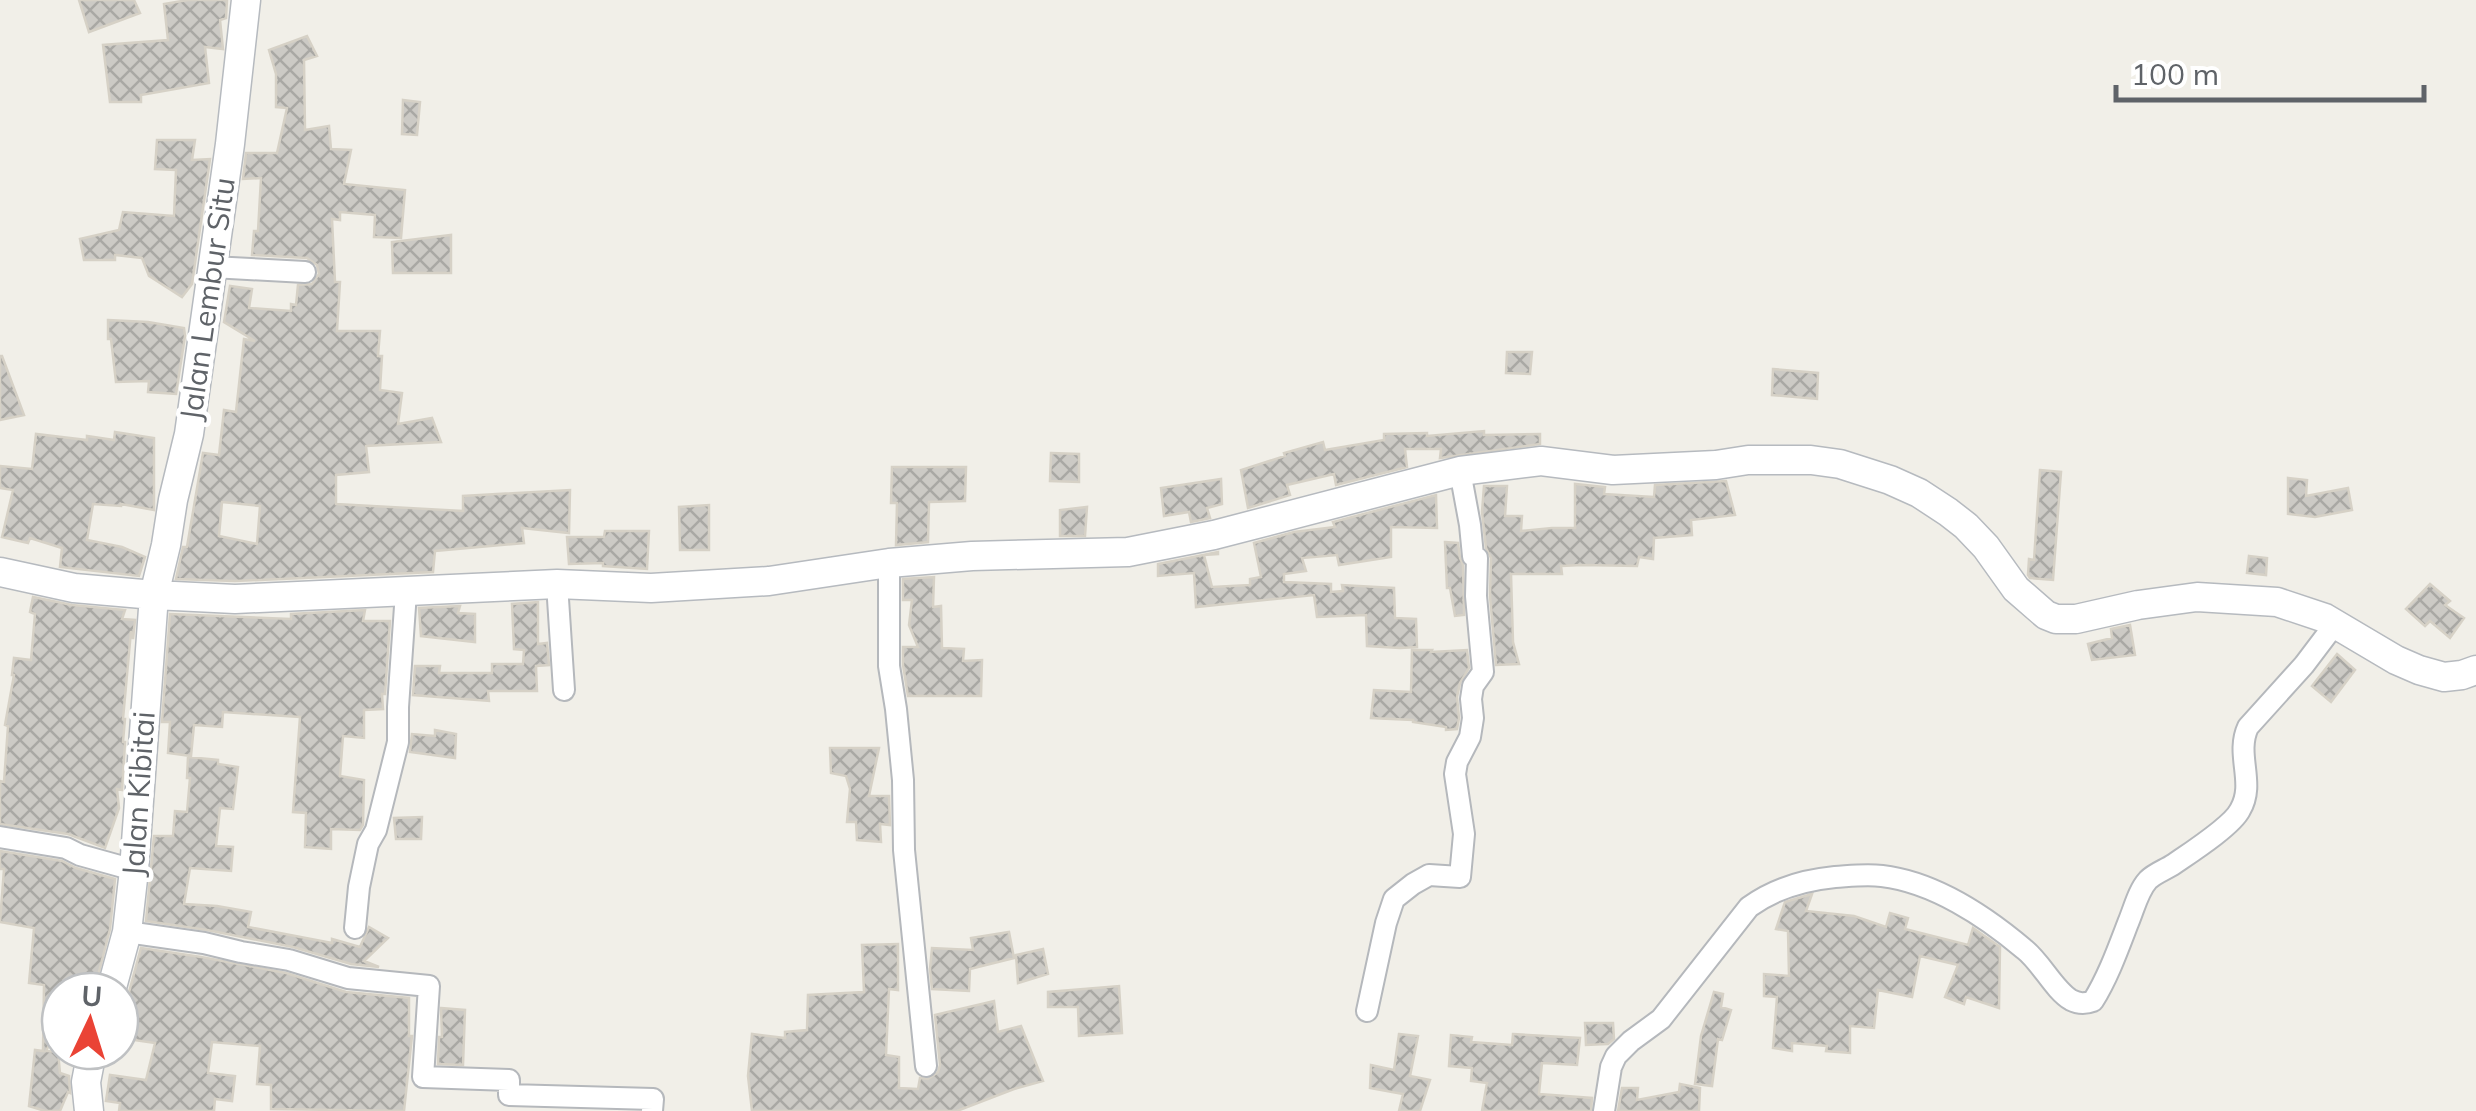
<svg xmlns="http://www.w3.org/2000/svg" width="2476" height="1111" viewBox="0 0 2476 1111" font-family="Mulish,sans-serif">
	<defs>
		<pattern id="building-cross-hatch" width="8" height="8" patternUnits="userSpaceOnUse" patternTransform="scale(2.5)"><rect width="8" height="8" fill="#cccac5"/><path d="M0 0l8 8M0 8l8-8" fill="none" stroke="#a9a8a4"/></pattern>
	</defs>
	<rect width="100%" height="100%" fill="#f1efe8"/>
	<path fill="url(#building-cross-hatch)" stroke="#d6d1c6" stroke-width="2.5" fill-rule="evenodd" d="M79,0H134L140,13L89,32Z
		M188,0H227L226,18L220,20L223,49L205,47L209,83L141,95V102H110L103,45L168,40L164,4Z
		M307,36L317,56L304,60L305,130L329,126L331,149L351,150L344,184L405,190L401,238L374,237L375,215L340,212V220L332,219L335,282H340L337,331H380L378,356H382L380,390L402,393L398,424L432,418L441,442L366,446L369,472L336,475V504L463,511V496L570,490L569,533L522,528L524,543L435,551L433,572L235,581L176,579L183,547H187L203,453L219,455L224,410L236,412L244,339L255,341L224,322L230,286L252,289L249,308L291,311V304L296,305L298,285L312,284L319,274L317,265L307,258L252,255L254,231H258L261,178L243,179L246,153H277L287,108L276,107V74L269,50ZM222,502L260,506L257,544L219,536Z
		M403,100L420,102L417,135L402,134Z
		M157,140H195L192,160L210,159L192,284L182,297L149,276L142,258L115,255V260H84L80,239L119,230L123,212L174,216L176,170L155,169Z
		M451,235V273H393L392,242Z
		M108,320L148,322L184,328L185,336L176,394L148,392L149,381L116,382L111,339H108Z
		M1507,352H1532L1530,374L1506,373Z
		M0,356H2L24,415L0,420Z
		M1773,369L1818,373L1817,399L1772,395Z
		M1484,431V435L1540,434V444L1440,458L1441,449H1405L1407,467L1336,485L1334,474L1287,485L1290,495L1248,508L1241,470L1285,456L1284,453L1323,442L1325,450L1384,440V434L1427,433V436Z
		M115,432L154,438V510L121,504V506L93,504L87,540L122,547L145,557L139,576L60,567L62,548L30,538L28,543L2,537L13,490L0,488V466L32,469L36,434L87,440V436L114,440Z
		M1051,453L1079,454V482L1050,481Z
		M892,467H966L965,501L929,502L928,542L896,545L897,503H891Z
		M2040,470L2061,472L2053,580L2030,578L2028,575L2029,559L2034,560Z
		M2288,478L2307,480L2306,496L2348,488L2352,510L2315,517L2288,514Z
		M1221,479L1222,504L1207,508L1210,518L1191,522L1189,512L1164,516L1161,488Z
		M1726,481L1735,515L1691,520L1692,535L1654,538L1653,559L1639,557L1637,566L1582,565L1561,566L1562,574H1511L1513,642L1519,664L1496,665L1490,596L1491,558L1486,548L1482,512L1484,486H1507L1505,516H1522L1521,531L1552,528H1575V484L1605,487L1604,494L1654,497L1655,485Z
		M1436,495L1437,528L1391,527V557L1339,565L1337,555L1302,558L1306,571L1284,574V582L1331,584V592L1343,591L1342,585L1394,588L1395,618L1416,619L1417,647L1400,648L1367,646L1366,615L1317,617L1314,595L1196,607L1194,573L1158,576V564L1218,552V554L1204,555L1212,587L1250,585V579L1261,577L1254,543L1294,532L1335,527L1333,522Z
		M709,505V550H680L679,507Z
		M1087,507L1085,536H1060V510Z
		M605,531H649L647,569L603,566V563L569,564L567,537H604Z
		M1445,542L1458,543L1460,558L1463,565L1464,615L1455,616L1450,588H1447Z
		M2249,556L2267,558L2266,575L2247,573Z
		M934,577L933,607L941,606L942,648L964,649L963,661L982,660L981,696H908L903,665V647H918L909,625L912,600H903V579Z
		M2430,584L2450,601L2445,605L2464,618L2450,638L2430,621L2425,626L2406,609Z
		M33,597L72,605L125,610L122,619L135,620L133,639L131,631L123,719H125L123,742H125L122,790L117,789L119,808L105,848L68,834L0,824V781L4,782L8,726L5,725L14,675H12L14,658L31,660L35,614L30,612Z
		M538,602V644L547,643L549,665L536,666L537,691H488L489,701L413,695L415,666H440L439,673H492V664H523L524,650L514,649L512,604Z
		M460,606L458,613L475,614V642L421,636L419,608Z
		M365,610L363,621H390L385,694H382L383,709L364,710V738L343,736L340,776L364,780L363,825L360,830L331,829V849L305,847L306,813L293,812L300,717L223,712L222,727L194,725L191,756L168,753L170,722H162L170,614L291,619V614Z
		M2130,625L2135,655L2092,660L2088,644L2112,638L2111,629Z
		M1412,650H1432L1431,652L1467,650L1469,668L1460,683L1457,697L1459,718L1457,729L1446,730V727L1413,722V720L1371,718L1374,690L1411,692Z
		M2337,654L2355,670L2331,702L2312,686Z
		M435,730L456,734L455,758L410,752L412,734L435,736Z
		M830,748H879L869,796H889L890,825L880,824L881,842L857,840L856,822H847L850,789L846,776L831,773Z
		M188,757L218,760V764L238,767L233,809L220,808L216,846L233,847L231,871L190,868L184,904L217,906L251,912L248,927L332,943V939L360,947L369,927L388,938L364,961L379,967L351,964L293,947L207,930L146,921L154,836H173L175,811L187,812L190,778H187Z
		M422,817L421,839H396L394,818Z
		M0,851L62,861L76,868L115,879L110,929L94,991H60V1025L46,1051L58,1052L60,1073L69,1076L70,1093L68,1092L60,1111H45L29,1106L35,1050L43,1051L44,985L29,983L34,928L0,922L4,869H0Z
		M1812,894L1806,911L1854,916L1886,927L1890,913L1908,918L1905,929L1968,945L1973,928L2000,947L1999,1008L1966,997L1964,1004L1945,997L1958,965L1920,956L1912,997L1878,990L1874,1028L1850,1026V1053L1826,1051L1827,1046L1792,1043V1051L1773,1048L1777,997L1764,996V974L1789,976L1788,931L1776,929L1785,902Z
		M1009,932L1014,958L970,969L969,991L932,989L930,969L932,948L973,950L971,938Z
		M898,944V990L889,989L886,1055L899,1057V1088L918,1089L920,1078L928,1079L938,1072L940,1065L935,1015L994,1001L998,1032L1021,1026L1043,1081L1014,1089L957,1111H752L748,1076L752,1034L785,1038V1032L807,1030L808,995L864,992L862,945Z
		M141,948L201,957L286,973L346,992L409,998V1036H412L404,1111L271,1109V1085L257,1084L260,1046L212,1042L208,1073L235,1076L232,1101L215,1099L214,1111H119L120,1103L106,1101L110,1075L146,1080L155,1043L120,1038L122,1004L128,996Z
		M1043,949L1048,974L1018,983L1016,955Z
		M1119,986L1122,1033L1079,1036L1078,1007H1048V992Z
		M1714,992L1723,994L1721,1007L1731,1010L1722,1040L1718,1039L1712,1086L1695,1084L1701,1036Z
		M441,1008L465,1010L463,1065L438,1064L439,1037H442Z
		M1585,1023H1613L1614,1039L1608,1044L1586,1045Z
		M1399,1034L1418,1036L1410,1076L1430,1080L1420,1111H1399L1403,1094L1370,1088L1371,1065L1394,1070Z
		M1513,1034L1580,1038L1577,1065L1542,1063L1539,1094L1592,1098L1591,1111H1482L1487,1083L1471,1081L1472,1068L1449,1066L1451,1035L1472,1037L1471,1042L1512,1045Z
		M1680,1084L1700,1088L1699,1111H1618L1622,1088H1638L1637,1100L1679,1092Z"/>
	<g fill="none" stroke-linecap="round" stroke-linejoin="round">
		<defs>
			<path id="street" d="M212,267L305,272
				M889,563V666L896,709L903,780L904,850L926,1066
				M557,584L564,690
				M0,837L66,848L80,855L134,870
				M355,928L359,887L368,844L376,830L398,742V707L406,592
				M127,932L204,943L241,952L289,960L348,978L429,986L423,1077L509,1080V1095L653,1099L652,1111
				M1367,1011L1386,923L1394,899L1413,884L1429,875L1460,877L1464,834L1455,774L1457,762L1470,737L1473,718L1471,699L1473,686L1483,672L1476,596L1477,558L1473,556L1470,525L1460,471
				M1604,1111L1611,1067L1616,1056L1631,1041L1661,1019L1749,907C1775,888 1804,880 1835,877C1851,876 1866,874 1882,876C1933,882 1985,916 2024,949C2041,962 2054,990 2071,1000C2079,1004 2085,1004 2093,1001C2108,977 2118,949 2128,923C2134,909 2138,891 2148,880C2155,873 2165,870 2174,864C2190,853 2232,826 2240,810C2256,783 2235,755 2248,727L2304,665L2335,624"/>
			<path id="secondary" d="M0,572L74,588L154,595L235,599L557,584L651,588L769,581L889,563L972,556L1128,552L1214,535L1460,471L1541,461L1613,470L1716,465L1748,460H1811L1840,464L1890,480L1919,493L1948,512L1966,526L1986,547L2016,589L2046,615L2056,619H2076L2138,605L2197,597L2277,602L2325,618L2396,660L2419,670L2444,677L2462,675L2476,670
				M111,991L127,932L134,870L154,595L166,545L173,500L189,434L230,144L246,0
				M89,1111L86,1082L92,1051"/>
		</defs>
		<use href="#street" stroke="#b5b8bc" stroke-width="24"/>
		<use href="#secondary" stroke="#b6babf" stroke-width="31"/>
		<use href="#street" stroke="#fff" stroke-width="20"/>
		<use href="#secondary" stroke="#fff" stroke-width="28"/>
	</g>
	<g text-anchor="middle" stroke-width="9" stroke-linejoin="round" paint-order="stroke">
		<g font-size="30" fill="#5f6368" stroke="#fff">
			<text transform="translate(208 299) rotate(-82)" y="10">Jalan Lembur Situ</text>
			<text transform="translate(139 794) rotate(-86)" y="10">Jalan Kibitai</text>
		</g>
	</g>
	<g transform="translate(90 1021) rotate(4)"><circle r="48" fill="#ffffff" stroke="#bfc1c3" stroke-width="2.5"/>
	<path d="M0-8L18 38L0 25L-18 38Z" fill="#ea4335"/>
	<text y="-15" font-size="28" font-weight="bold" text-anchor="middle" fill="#5f6368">U</text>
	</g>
	<path d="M2116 85v15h308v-15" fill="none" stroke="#5f6368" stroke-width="5"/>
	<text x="2131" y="85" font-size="30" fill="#5f6368" stroke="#ffffff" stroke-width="8" paint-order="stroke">100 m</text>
</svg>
